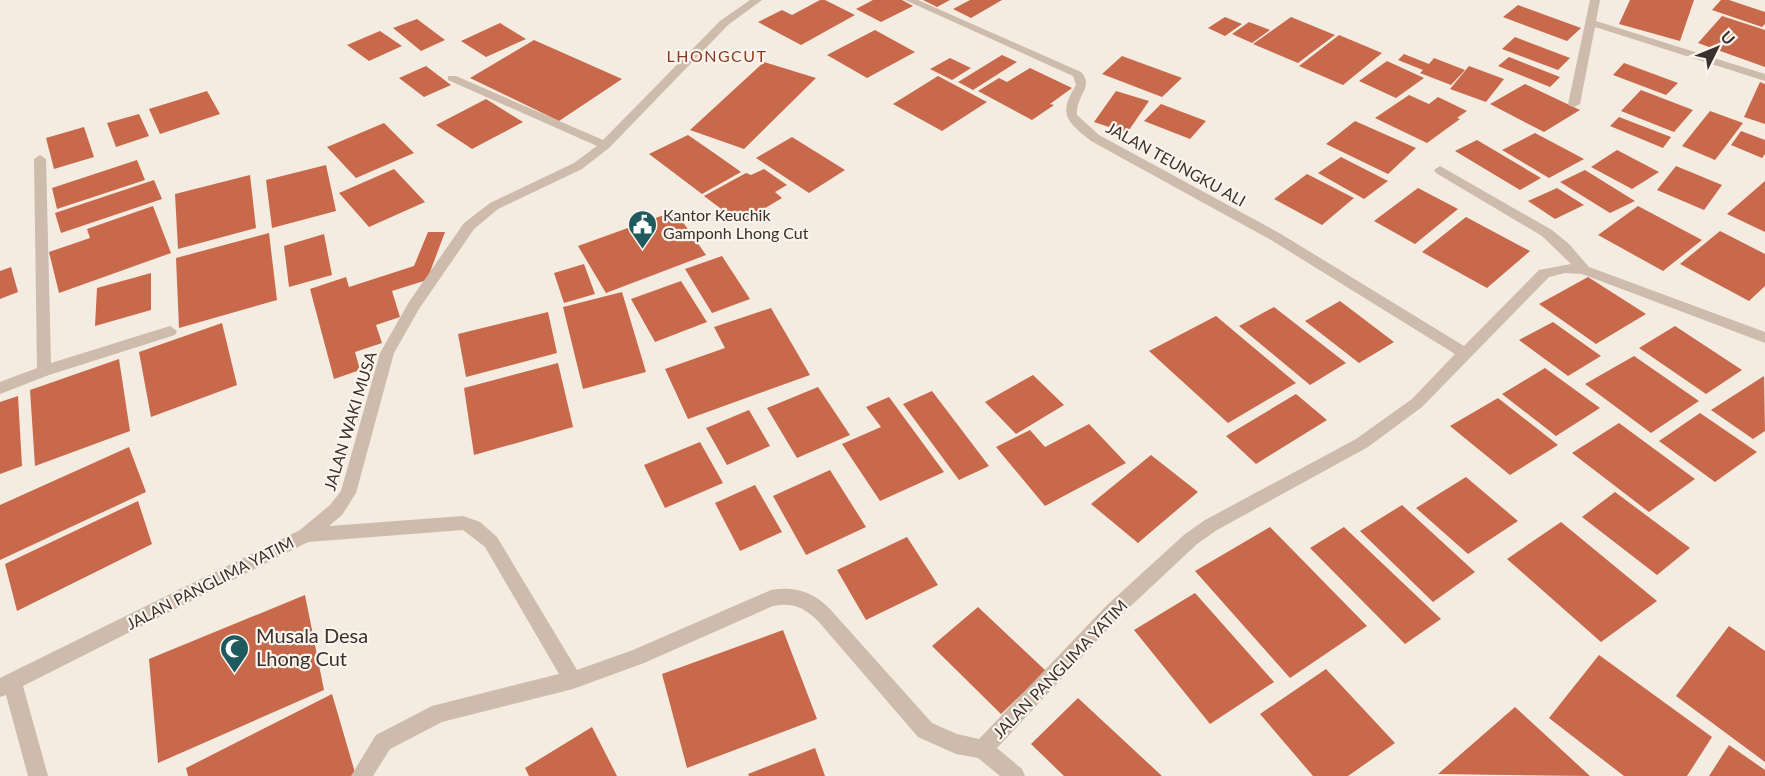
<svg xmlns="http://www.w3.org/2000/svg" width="1765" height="776" viewBox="0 0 1765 776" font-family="Lato,sans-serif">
	<rect width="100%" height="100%" fill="#f4ebe1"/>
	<path fill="#c8694b" d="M820,0H825L855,15L801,45L758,22L782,10L792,15Z
		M873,0H902L913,6L881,22L856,9Z
		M923,0H950L937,7Z
		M970,0H1002L971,18L953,9Z
		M1630,0H1694L1680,41L1619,24Z
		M1721,0H1729L1765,12V24L1762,27L1712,10Z
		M1518,5L1581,28L1567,41L1503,17Z
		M1722,16L1765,30V67L1698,43Z
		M1225,17L1242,24L1225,36L1208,28Z
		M1291,17L1335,35L1298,63L1253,44Z
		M417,19L445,40L421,51L393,28Z
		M1249,22L1270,30L1252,43L1232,34Z
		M500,23L526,39L486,57L461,41Z
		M875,30L915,52L867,78L827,55Z
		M380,31L402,46L369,61L347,45Z
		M1339,35L1382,53L1343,85L1299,66Z
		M1515,37L1570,58L1558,70L1502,49Z
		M534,40L622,79L559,121L470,78Z
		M1404,54L1429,64L1434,58L1465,70L1451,85L1420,73L1423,70L1398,60Z
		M1002,55L1017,62L973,90L958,82Z
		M1122,56L1182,78L1162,97L1102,74Z
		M1509,57L1560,77L1550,87L1498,66Z
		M950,58L971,68L952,80L930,69Z
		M1387,61L1424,78L1396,98L1359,81Z
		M764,62L816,78L744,149L690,130Z
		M1624,63L1678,83L1666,95L1613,75Z
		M426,66L451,85L424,97L399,78Z
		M1469,66L1504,79L1486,102L1450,89Z
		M1030,68L1072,88L1050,104L1054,105L1032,120L978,91L999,78L1007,82Z
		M938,76L987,102L942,131L893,104Z
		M1760,82L1765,84V124L1744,117Z
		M1525,84L1580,110L1544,132L1490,104Z
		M1641,90L1693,110L1674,132L1621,111Z
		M207,91L220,114L160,134L149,109Z
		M1116,91L1149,101L1127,133L1094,122Z
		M1409,95L1429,104L1438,97L1467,111L1457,118L1460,119L1427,143L1375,118Z
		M486,99L523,122L472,149L436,125Z
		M1161,104L1206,121L1190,139L1144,121Z
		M1710,111L1743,123L1715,160L1682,146Z
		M139,114L149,136L116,147L107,123Z
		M1619,117L1671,137L1663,148L1610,126Z
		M1355,121L1416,148L1388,174L1326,144Z
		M384,123L414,153L356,178L327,147Z
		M84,127L94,157L54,169L46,138Z
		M1741,131L1765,140V154L1762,158L1731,145Z
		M1535,133L1584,159L1549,178L1502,150Z
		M688,135L717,155L741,172L702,194L649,154Z
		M792,137L845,170L809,193L756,158Z
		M1477,140L1541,178L1520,190L1455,151Z
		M1617,150L1659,172L1632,189L1591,167Z
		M1341,157L1388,181L1364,199L1318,173Z
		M137,160L145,180L57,209L52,188Z
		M326,165L336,211L272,228L266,180Z
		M1676,166L1722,185L1704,210L1657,190Z
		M394,169L425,202L369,227L339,193Z
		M764,169L787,185L775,192L782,198L740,223L704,196L746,173L751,175Z
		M1585,170L1635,201L1610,213L1560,182Z
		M1307,174L1354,198L1322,225L1274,199Z
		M250,175L256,228L178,249L175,194Z
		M154,180L162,199L61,233L55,213Z
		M1765,181V232L1727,214Z
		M1418,188L1458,209L1415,244L1374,221Z
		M1557,188L1584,205L1555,219L1528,201Z
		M153,206L171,253L59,293L49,252L90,238L87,229Z
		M1638,206L1702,240L1663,271L1598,235Z
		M675,211L706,255L606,293L578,246Z
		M1466,217L1530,251L1487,288L1422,252Z
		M1720,231L1765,254V286L1749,301L1680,264Z
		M428,232H445L427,280L392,291L400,317L376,325L382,343L355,352L360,370L334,379L310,289L346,277L349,287L414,266Z
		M269,233L277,300L179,328L176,258Z
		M324,234L332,275L289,287L284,246Z
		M722,256L750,299L712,313L685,269Z
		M584,264L595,294L564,303L554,273Z
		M11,267L18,292L0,299V271Z
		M151,273V310L95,326L97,288Z
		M1588,277L1646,314L1596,344L1539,304Z
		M681,281L707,322L655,342L631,299Z
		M622,292L646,372L583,389L563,307Z
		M1340,301L1394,342L1359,363L1305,321Z
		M1274,307L1346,363L1310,385L1239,326Z
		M771,308L810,375L688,419L665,369L725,348L714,327Z
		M548,312L557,353L466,377L458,334Z
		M1216,316L1296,383L1228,423L1149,351Z
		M1553,322L1601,356L1568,376L1519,340Z
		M222,323L237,385L151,417L139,352Z
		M1675,326L1742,370L1706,394L1639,348Z
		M1634,356L1699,401L1651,433L1585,384Z
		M119,359L130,431L35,466L30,390Z
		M558,363L573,427L474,455L464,388Z
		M1545,368L1600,408L1556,436L1502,394Z
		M1033,375L1064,405L1016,434L985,402Z
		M1764,376L1765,431L1753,439L1711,410Z
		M818,387L850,435L797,458L767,408Z
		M932,391L989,466L959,480L903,404Z
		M1296,394L1327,420L1256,464L1226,436Z
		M18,396L22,466L0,474V402Z
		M889,397L944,472L880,501L842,444L881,427L866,407Z
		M1498,398L1558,445L1510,475L1450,426Z
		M749,410L770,446L727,465L706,428Z
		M1700,413L1757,452L1715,482L1659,441Z
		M1619,423L1695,479L1649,512L1572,453Z
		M1089,424L1126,463L1045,506L996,447L1030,430L1045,447Z
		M700,442L723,483L665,508L644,465Z
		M129,447L146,492L0,560V505Z
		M1151,455L1198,492L1138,543L1091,504Z
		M830,470L866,527L806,555L773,496Z
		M1466,477L1518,521L1468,554L1416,508Z
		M755,485L782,532L740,551L715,503Z
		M1615,492L1690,548L1657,575L1582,517Z
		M138,501L152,544L17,611L5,564Z
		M1402,505L1475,572L1433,602L1360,531Z
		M1561,522L1657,601L1601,642L1507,559Z
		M1270,527L1367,626L1290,678L1195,571Z
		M1344,527L1441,619L1405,644L1310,548Z
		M907,537L938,585L866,620L837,570Z
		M1195,593L1274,682L1210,724L1134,630Z
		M305,595L324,690L158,763L149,659Z
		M978,607L1046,671L1001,714L932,646Z
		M1729,626L1765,651V762L1676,696Z
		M783,630L817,719L687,768L662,674Z
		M1599,655L1712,737L1687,776H1624L1549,718Z
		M1326,669L1395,743L1348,776H1313L1260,714Z
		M332,694L356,776H188L186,768Z
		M1078,698L1162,776H1064L1031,744Z
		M1515,707L1590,776L1438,774Z
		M592,727L617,776H529L525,768Z
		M1729,745L1765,770V776H1709Z
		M815,748L825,776H749L748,774Z"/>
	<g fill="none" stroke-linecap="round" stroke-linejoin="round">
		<path fill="#cdbbac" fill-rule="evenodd" d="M750,0H762L728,25L609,148L582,169L498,209L474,229L419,309L394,353L356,493L342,515L329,526L463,516L480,522L497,537L577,670L633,650L771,590C795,586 813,592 830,609L932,723L957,734L979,739L1106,606L1185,534L1205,520L1356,439L1412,399L1455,354L1271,240L1091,141C1066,121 1058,114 1076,85L1073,76L905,0H918L1081,72C1095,86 1075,97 1077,115L1099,135L1281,234L1464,346L1539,270L1571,264L1542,236L1436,173L1434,170L1440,166L1552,230L1569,244L1589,267L1765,332V343L1582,274L1565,273L1549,277L1422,407L1368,447L1217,530L1197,544L1118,618L997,748L1022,769L1025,776H1000L978,758L956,754L918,737L818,621C804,607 792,602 773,606L644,663L573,689L442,722L390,749L373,776H351L376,735L432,706L559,674L485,547L463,530L308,542L23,686L48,776H28L6,695L0,697V678L300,530L330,505L341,491L380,353L409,302L464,223L490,203L574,163L597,146L448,80V76H456L603,140L720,21Z
			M1590,0H1600L1596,21L1765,74V81L1595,27L1580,104L1574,107L1570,106L1568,104Z
			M40,155L46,159L51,363L170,326L177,331L175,335L49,375L0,394V382L37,368L34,159Z"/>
	</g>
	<defs>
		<symbol id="civic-pin" viewBox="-11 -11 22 30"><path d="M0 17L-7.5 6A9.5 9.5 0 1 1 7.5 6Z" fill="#1f5a5e" stroke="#fbf5ee"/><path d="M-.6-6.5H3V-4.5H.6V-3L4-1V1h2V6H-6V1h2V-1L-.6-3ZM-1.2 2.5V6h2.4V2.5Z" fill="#fff"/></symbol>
		<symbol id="mosque-pin" viewBox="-11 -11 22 30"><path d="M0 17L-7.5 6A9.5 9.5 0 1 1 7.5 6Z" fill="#1f5a5e" stroke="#fbf5ee"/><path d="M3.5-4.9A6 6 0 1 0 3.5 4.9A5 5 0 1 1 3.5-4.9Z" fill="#fff"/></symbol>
	</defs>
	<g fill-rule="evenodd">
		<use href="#civic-pin" x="626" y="208" width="33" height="45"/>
		<use href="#mosque-pin" x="218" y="632" width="33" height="45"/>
	</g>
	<g text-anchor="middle" stroke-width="4.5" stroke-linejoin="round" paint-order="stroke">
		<g font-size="16" letter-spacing="1.5" fill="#8c3b22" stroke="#fbf5ee">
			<text x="717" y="62">LHONGCUT</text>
		</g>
		<g font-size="16" fill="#3b302b" stroke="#fbf5ee">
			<text transform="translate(1176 164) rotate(29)" y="6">JALAN TEUNGKU ALI</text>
			<text transform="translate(350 421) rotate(-73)" y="6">JALAN WAKI MUSA</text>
			<text transform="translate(210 583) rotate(-27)" y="6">JALAN PANGLIMA YATIM</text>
			<text transform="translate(1060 669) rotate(-46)" y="6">JALAN PANGLIMA YATIM</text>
		</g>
		<g font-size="16" fill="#3b302b" stroke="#fbf5ee" text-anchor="start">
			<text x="663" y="221">Kantor Keuchik<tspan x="663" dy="18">Gamponh Lhong Cut</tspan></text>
		</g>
		<g font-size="20" fill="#3b302b" stroke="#fbf5ee" text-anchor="start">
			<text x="256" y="643">Musala Desa<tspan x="256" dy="23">Lhong Cut</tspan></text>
		</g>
	</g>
	<g transform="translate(1717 48) rotate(47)" stroke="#fbf5ee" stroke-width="4.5" paint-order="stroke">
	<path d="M0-4.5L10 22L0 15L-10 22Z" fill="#3b302b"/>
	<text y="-9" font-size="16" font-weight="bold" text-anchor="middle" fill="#3b302b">U</text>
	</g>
</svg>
